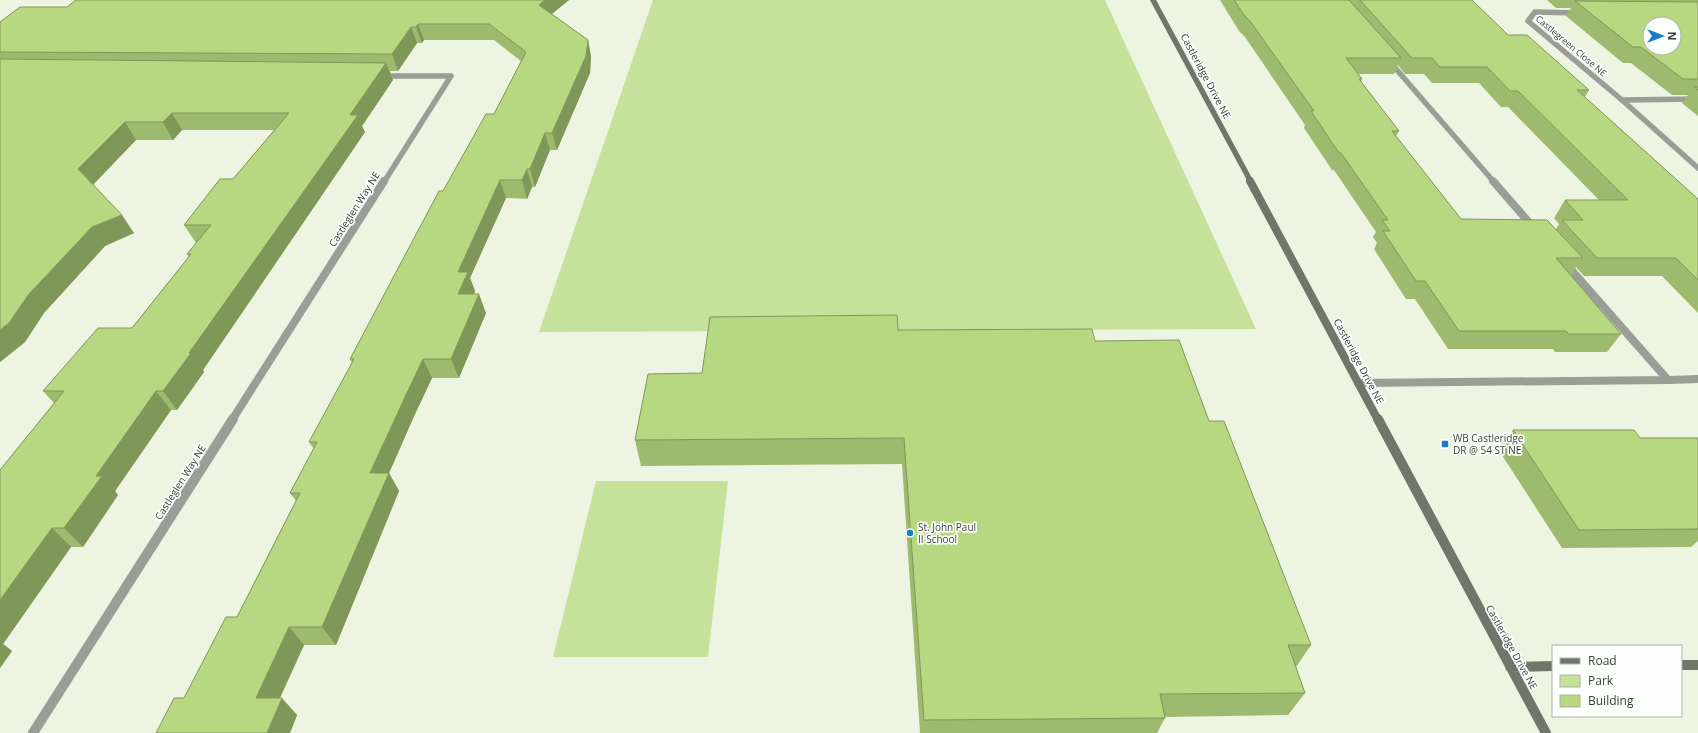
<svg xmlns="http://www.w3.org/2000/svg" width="1698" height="733" viewBox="0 0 1698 733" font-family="'Open Sans',sans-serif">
	<rect width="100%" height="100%" fill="#edf4e2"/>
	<path fill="#c6e29a" d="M653,0H1105L1256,329L539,332Z
		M596,481H728L708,657H553Z"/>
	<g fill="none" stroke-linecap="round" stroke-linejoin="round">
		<path stroke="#9a9e96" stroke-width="5.5" d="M1390,62L1494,182
			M1622,100L1698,99"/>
		<path stroke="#9a9e96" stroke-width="8" d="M1493,181L1533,227
			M1566,264L1668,380L1698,379
			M1358,383L1668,380"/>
		<path stroke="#9a9e96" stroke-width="5.5" d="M1579,13L1535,12L1528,21L1622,100L1698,168
			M382,76H451
			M384,182L451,76"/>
		<path stroke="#9a9e96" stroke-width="8" d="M232,420L384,181"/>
		<path stroke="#9a9e96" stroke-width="10" d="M33,733L233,419"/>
		<path stroke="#71766b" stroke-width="5.5" d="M1153,0L1251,182"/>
		<path stroke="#71766b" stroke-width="8" d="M1250,181L1378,420"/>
		<path stroke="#71766b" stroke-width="10" d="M1378,419L1546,733
			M1681,665H1698
			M1510,667L1553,666"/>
	</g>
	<path fill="#9dba6e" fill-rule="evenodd" d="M76,0H569L552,14L588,40L591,57L590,73L557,150H550L535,187H532L527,199L506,198L470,278L475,291L474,294L486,313L459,378H432L415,414L389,473L399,491L336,645H304L280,698L297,715L290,733H156L184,698L237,617L296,501L290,493L314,449L309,442L352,363L350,359L443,191L494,114L521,61L494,40H424L422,43H417L398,71H390L393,80L362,126L365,132L203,370L204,372L177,410H171L115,491L118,495L83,547H71L3,644L12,651L0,668V470L54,403L43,391L132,328L189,257L187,254L196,243L184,225L233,179L274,130H182L173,140H136L93,184L134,233L105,246L44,313L25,342L0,362V22L67,7Z
		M1220,0H1472L1508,35L1589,90L1585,97L1698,199V313L1662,276H1584L1576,267L1571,276L1621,334L1607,352H1555L1553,349H1448L1415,299H1406L1374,249L1377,243L1373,237L1376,232L1334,170H1332L1304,128L1305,125L1245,37L1239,31ZM1398,65L1405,74H1424L1432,83H1479L1501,107H1508L1599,200H1565L1554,218L1559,224L1556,229L1461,219L1396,136L1399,131L1361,82L1362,79L1358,74H1394Z
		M1547,0H1698V116L1682,103L1688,95H1672L1631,63H1623L1566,16L1571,8H1556Z
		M898,330L1095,341L1209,421L1311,645L1296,667L1305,693L1288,715L1165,717V718L1157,733H920L902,464L641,466L635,440L702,373Z
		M1513,430L1640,438H1698V541L1691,547L1562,548L1498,449Z"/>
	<path fill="#80975a" d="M545,0H569L543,21L539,5Z
		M418,24L424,40L422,43L416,27Z
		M411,27L417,43L398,71L392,54Z
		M588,40L591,57L590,73L557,150L552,133Z
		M386,63L393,80L362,126L365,132L203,370L204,372L177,410L163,391L350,115Z
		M172,113L182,130L173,140L163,122Z
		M125,122L136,140L91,187L78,169Z
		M545,133L550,150L535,187L530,169Z
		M527,169L532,187L527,199L522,180Z
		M500,180L506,198L470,278L475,291L465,313L458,294V272Z
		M122,215L134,233L105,246L44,313L25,342L0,362V330L29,294L92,227Z
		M479,294L486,313L459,378L451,359Z
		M423,359L432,378L415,414L389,473L399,491L336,645L322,627L370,473L406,395Z
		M156,391L171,410L115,491L118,495L83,547L64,528L96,476Z
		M52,528L71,547L3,644L12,651L0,668V600Z
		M289,627L304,645L272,715L256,698Z
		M282,698L297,715L290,733H267Z"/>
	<path fill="#b7d880" stroke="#80975a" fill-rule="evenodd" d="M76,0H545L539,5L588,40L586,56L552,133H545L530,169H527L522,180H500L458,272H468L458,294H479L451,359H423L406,395L370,473H389L322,627H289L256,698H282L267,733H156L174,698H184L226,617H237L300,493H290L317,442H309L354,359H350L439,191H443L486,114H494L526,52L489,24H418L416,27H411L392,54L0,52V22L20,7H67Z
		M1234,0H1349L1401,58H1346L1362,79H1359L1399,131H1392L1461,219L1547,220L1583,258H1556L1621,334H1569L1566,331H1459L1425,281H1416L1383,231H1390L1382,220H1388L1341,153H1339L1311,111H1314L1250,21L1244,15Z
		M1360,0H1472L1508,35H1527L1589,90H1577L1698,199V280L1676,258H1597L1562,220H1583L1565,200H1628L1518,91H1510L1487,67H1440L1432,58H1412Z
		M1575,1L1698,2V79H1683L1641,47H1633ZM1650,24H1674V48H1650Z
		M0,59L386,63L350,115H358L189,353H191L163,391H156L96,476H102L64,528H52L0,600V470L64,391H43L98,328H132L191,254H187L211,225H184L220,179H233L289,113H172L163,122H125L78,169L122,215L92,227L29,294L9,323L0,330Z
		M1694,87H1698V90Z
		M897,315L898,330L1092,329L1095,341L1179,340L1209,421H1224L1311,645H1288L1305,693L1160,694L1165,718L924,720L904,438L635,440L648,374L702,373L710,317Z
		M1513,430H1634L1640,438H1698V529L1579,530Z"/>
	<g fill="#147fc9" stroke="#fdfffb" stroke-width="1.5">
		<rect x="1441" y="440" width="8" height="8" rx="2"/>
		<circle cx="910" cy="533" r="4"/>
	</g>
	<g text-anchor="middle" stroke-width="3.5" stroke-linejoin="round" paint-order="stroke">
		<g font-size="9" fill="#3b3d36" stroke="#fdfffb">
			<text transform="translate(1571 46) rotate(40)" y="3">Castlegreen Close NE</text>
		</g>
		<g font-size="10" fill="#3b3d36" stroke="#fdfffb">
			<text transform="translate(1206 76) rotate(62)" y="4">Castleridge Drive NE</text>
			<text transform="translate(354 209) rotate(-58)" y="4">Castleglen Way NE</text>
			<text transform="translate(1359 361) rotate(62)" y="4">Castleridge Drive NE</text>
			<text transform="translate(180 482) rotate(-58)" y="4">Castleglen Way NE</text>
			<text transform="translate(1512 647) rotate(61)" y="4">Castleridge Drive NE</text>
		</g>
		<g font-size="10" fill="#3b3d36" stroke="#fdfffb" text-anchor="start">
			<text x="1453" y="442">WB Castleridge<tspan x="1453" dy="12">DR @ 54 ST NE</tspan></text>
			<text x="918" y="531">St. John Paul<tspan x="918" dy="12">II School</tspan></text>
		</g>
	</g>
	<rect x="1552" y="645" width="130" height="72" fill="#fdfffb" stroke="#afb1ac"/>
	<rect x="1560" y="658" width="20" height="6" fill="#71766b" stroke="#afb1ac"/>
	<text x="1588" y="665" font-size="12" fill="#3b3d36">Road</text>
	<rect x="1560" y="675" width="20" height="12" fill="#c6e29a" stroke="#afb1ac"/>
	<text x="1588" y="685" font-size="12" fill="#3b3d36">Park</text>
	<rect x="1560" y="695" width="20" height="12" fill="#b7d880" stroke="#afb1ac"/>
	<text x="1588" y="705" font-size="12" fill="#3b3d36">Building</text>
	<g transform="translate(1662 36) rotate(90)"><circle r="19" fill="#fdfffb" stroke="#afb1ac"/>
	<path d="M0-3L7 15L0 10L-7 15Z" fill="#147fc9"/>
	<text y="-6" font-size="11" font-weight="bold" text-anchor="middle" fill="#3b3d36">N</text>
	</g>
</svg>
